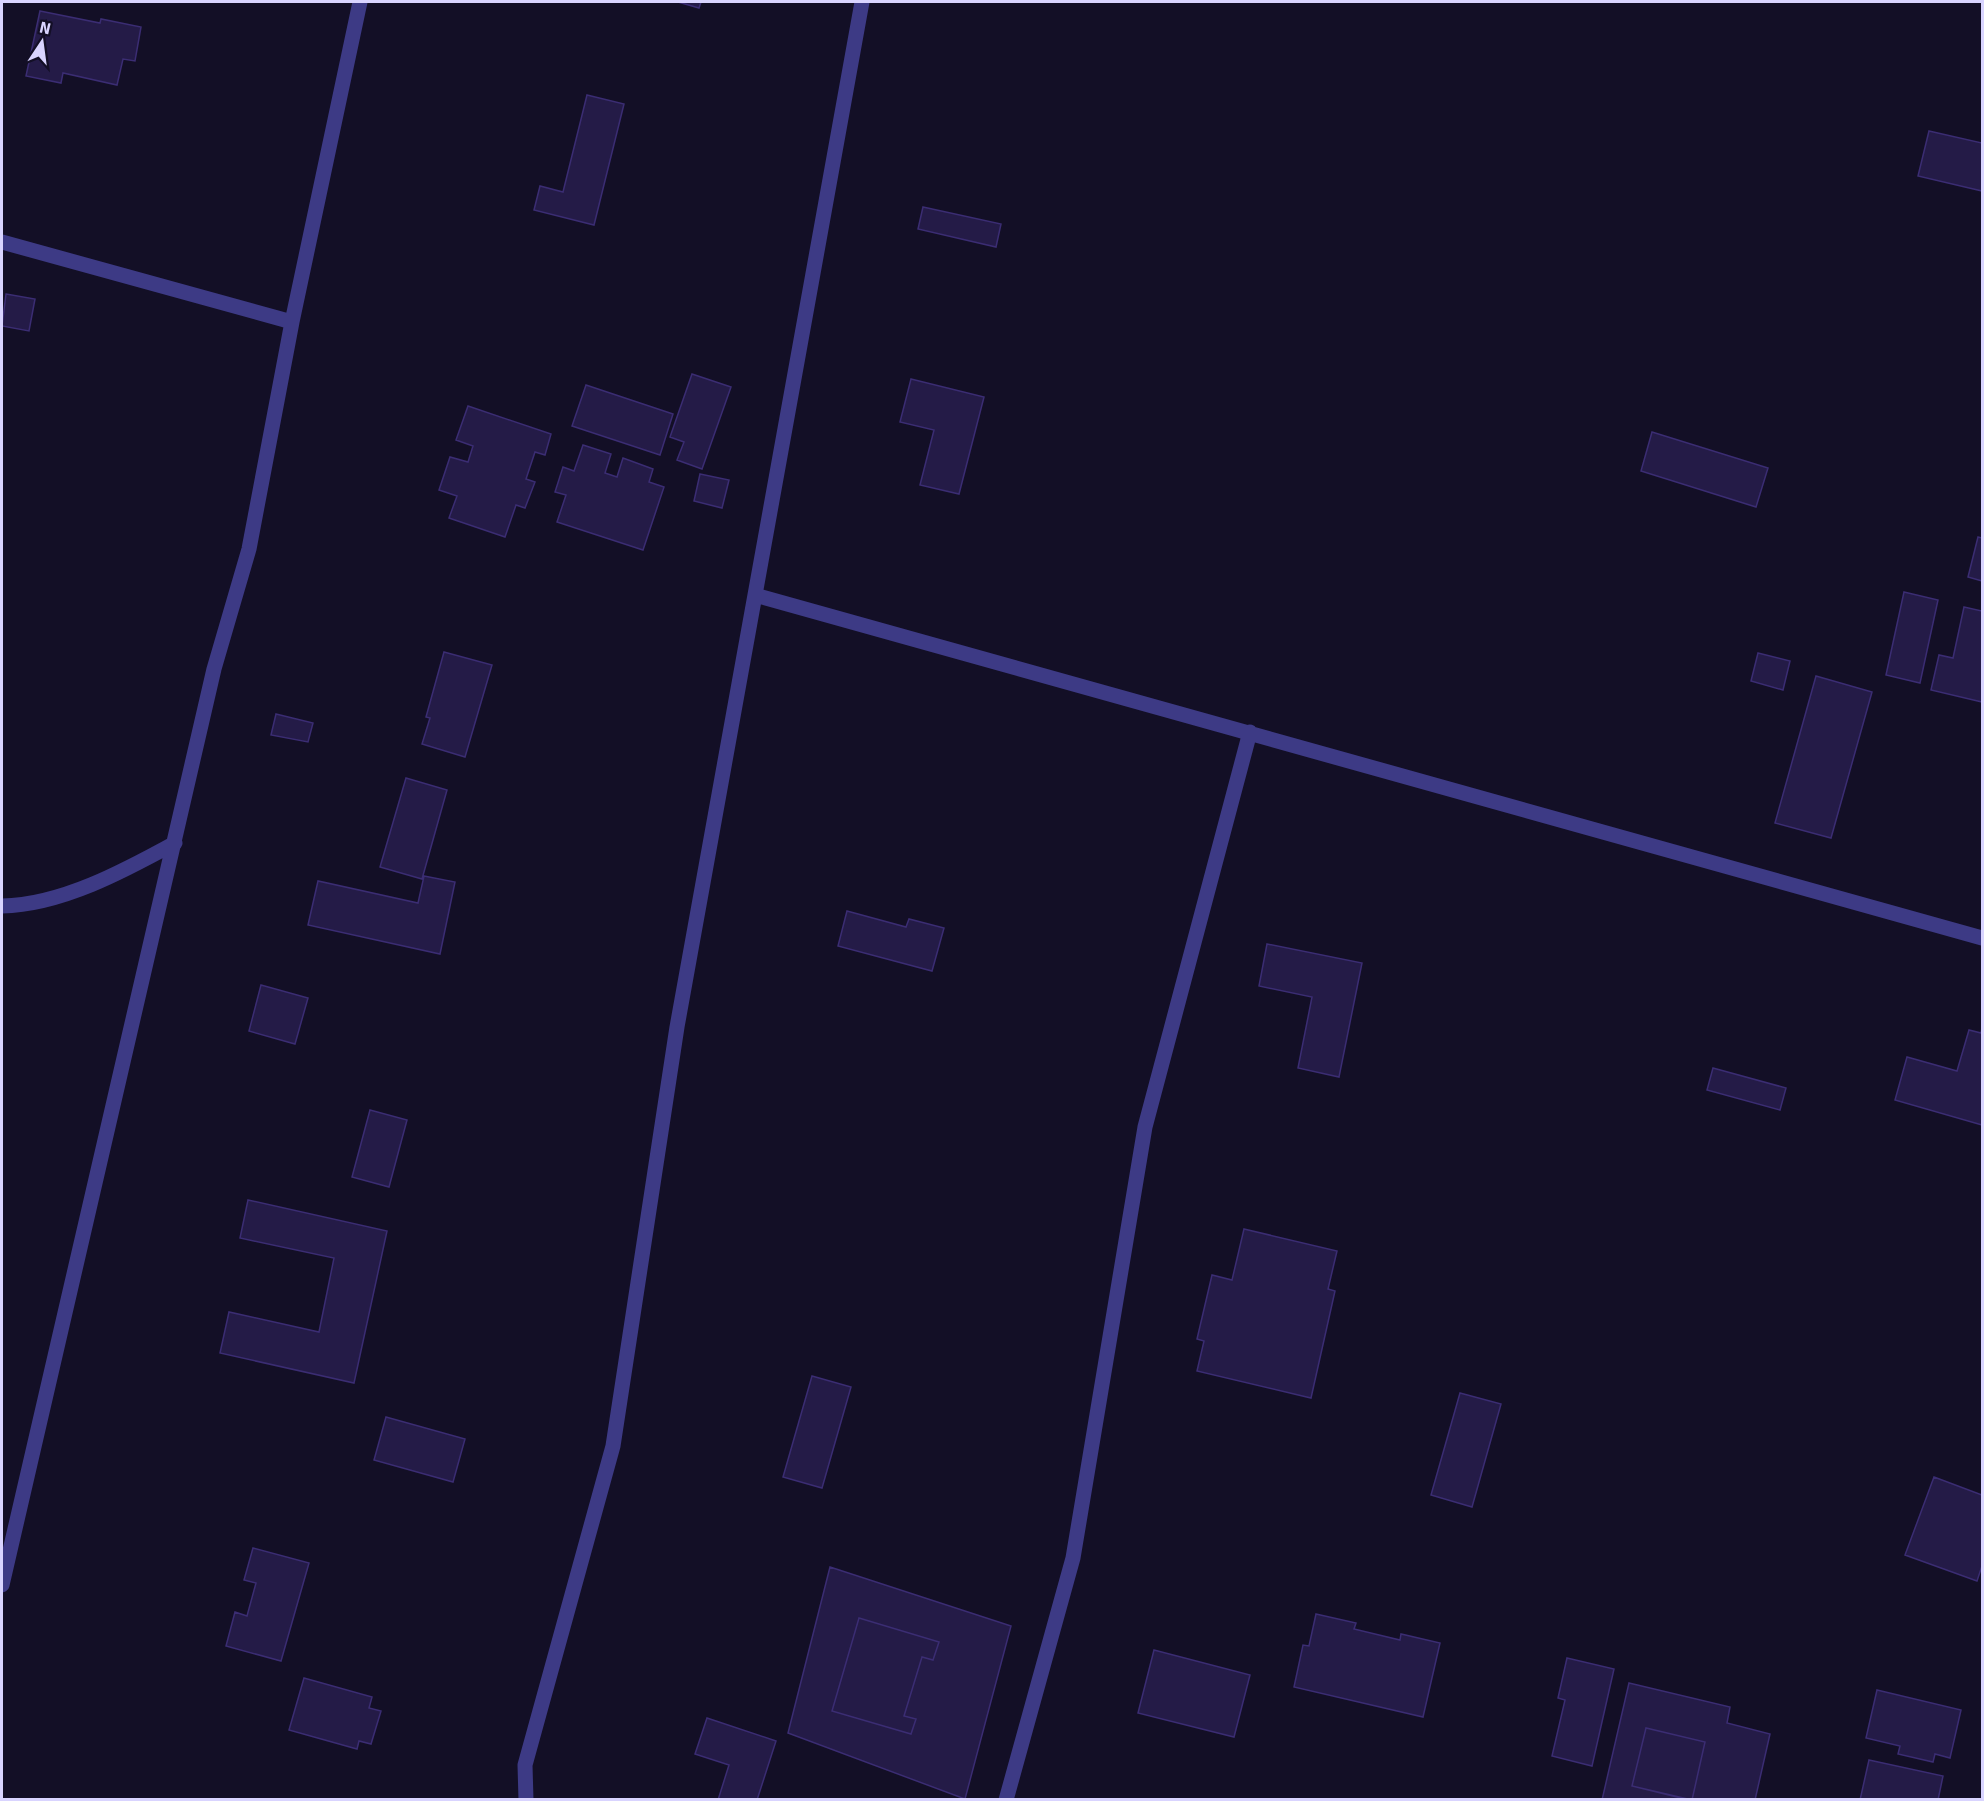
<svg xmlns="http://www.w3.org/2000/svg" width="1984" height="1801" viewBox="0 0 1984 1801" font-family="Signika,sans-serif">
	<rect width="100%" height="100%" fill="#130f26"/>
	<path fill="#241b47" stroke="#3b2d73" stroke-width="1.5" fill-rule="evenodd" d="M678,2H701L699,8Z
		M40,11L100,23L101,19L141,27L135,61L123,59L117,85L63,73L61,83L26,76Z
		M587,95L624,104L594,225L534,210L540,186L563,192Z
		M1929,131L1982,143V191L1918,176Z
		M923,207L1001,224L996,247L918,229Z
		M6,294L35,299L29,331L2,326Z
		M692,374L731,387L702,469L677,460L684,442L670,437Z
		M911,379L984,397L959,494L920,485L934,430L900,422Z
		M586,385L673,414L660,455L572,426Z
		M468,406L551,434L545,455L535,452L526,479L535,482L525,508L516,505L505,537L449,518L457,496L439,490L450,457L468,462L473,446L456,440Z
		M1652,432L1768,468L1756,507L1641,471Z
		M583,445L611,454L605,473L617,477L623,458L653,469L649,482L664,487L643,550L557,522L566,495L555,492L563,467L574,471Z
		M700,474L729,480L722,508L694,501Z
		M1978,537L1982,538V581L1968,577Z
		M1904,592L1938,600L1920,683L1886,675Z
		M1964,607L1982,611V702L1931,690L1939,655L1953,658Z
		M444,652L492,665L465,757L422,744L430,718L426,717Z
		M1758,653L1790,661L1783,690L1751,681Z
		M1816,676L1872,692L1831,838L1775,823Z
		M276,714L313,723L308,742L271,735Z
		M406,778L447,790L422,879L380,867Z
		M424,876L455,882L440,954L308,925L318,881L418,903Z
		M847,911L906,927L909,919L944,928L932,971L838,946Z
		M1267,944L1362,963L1339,1077L1298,1068L1312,997L1259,986Z
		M261,985L308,998L295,1044L249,1031Z
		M1982,1028V1125L1895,1100L1907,1057L1957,1071L1969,1030L1981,1033Z
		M1713,1068L1786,1088L1780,1110L1707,1090Z
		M370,1110L407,1120L389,1187L352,1177Z
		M248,1200L387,1231L354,1383L220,1353L229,1312L319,1332L334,1258L240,1238Z
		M1244,1229L1337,1251L1328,1289L1335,1291L1311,1398L1197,1371L1204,1341L1197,1339L1212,1275L1232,1280Z
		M812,1376L851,1387L822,1488L783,1477Z
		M1460,1393L1501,1404L1472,1507L1431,1495Z
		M386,1417L465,1439L453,1482L374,1460Z
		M1934,1477L1982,1495V1566L1977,1581L1905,1555Z
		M253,1548L309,1563L281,1661L226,1646L235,1612L247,1616L256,1583L244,1580Z
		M830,1567L1011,1626L965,1799L788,1733ZM859,1618L939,1642L933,1660L922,1657L904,1716L916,1719L911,1734L832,1711Z
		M1316,1614L1356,1623L1354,1629L1400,1640L1401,1634L1440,1643L1423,1717L1294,1687L1303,1645L1309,1646Z
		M859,1618L939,1642L933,1660L922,1657L904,1716L916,1719L911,1734L832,1711Z
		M1154,1650L1250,1675L1234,1737L1138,1713Z
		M1567,1658L1614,1669L1592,1766L1552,1756L1565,1700L1558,1698Z
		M304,1678L372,1697L369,1708L381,1711L371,1744L359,1741L357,1749L289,1730Z
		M1629,1683L1730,1707L1727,1723L1770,1734L1755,1800H1692L1705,1742L1646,1728L1632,1786L1689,1800H1602Z
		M1877,1690L1961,1710L1950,1758L1935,1754L1933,1762L1898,1754L1900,1746L1866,1738Z
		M707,1718L776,1741L757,1800H718L729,1765L695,1754Z
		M1646,1728L1705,1742L1692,1800L1632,1786Z
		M1869,1760L1943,1776L1938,1800H1860Z"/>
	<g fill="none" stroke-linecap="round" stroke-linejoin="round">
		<path stroke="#3d3a85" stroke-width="15" d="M2,242L292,322
			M755,595L1982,938
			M2,906C61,905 124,871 175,843
			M2,1585L214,669L249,549L292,322L360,2
			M526,1800L525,1765L613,1446L677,1027L862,2
			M1006,1800L1073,1558L1145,1127L1250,732"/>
	</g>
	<rect width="1984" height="1801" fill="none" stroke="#d9d4ff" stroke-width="6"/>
	<g transform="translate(42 42) rotate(13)" stroke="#130f26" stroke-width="4.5" paint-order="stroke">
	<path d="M0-4.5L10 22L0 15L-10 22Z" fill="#d9d4ff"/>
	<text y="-9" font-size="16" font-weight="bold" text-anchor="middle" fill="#d9d4ff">N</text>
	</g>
</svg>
